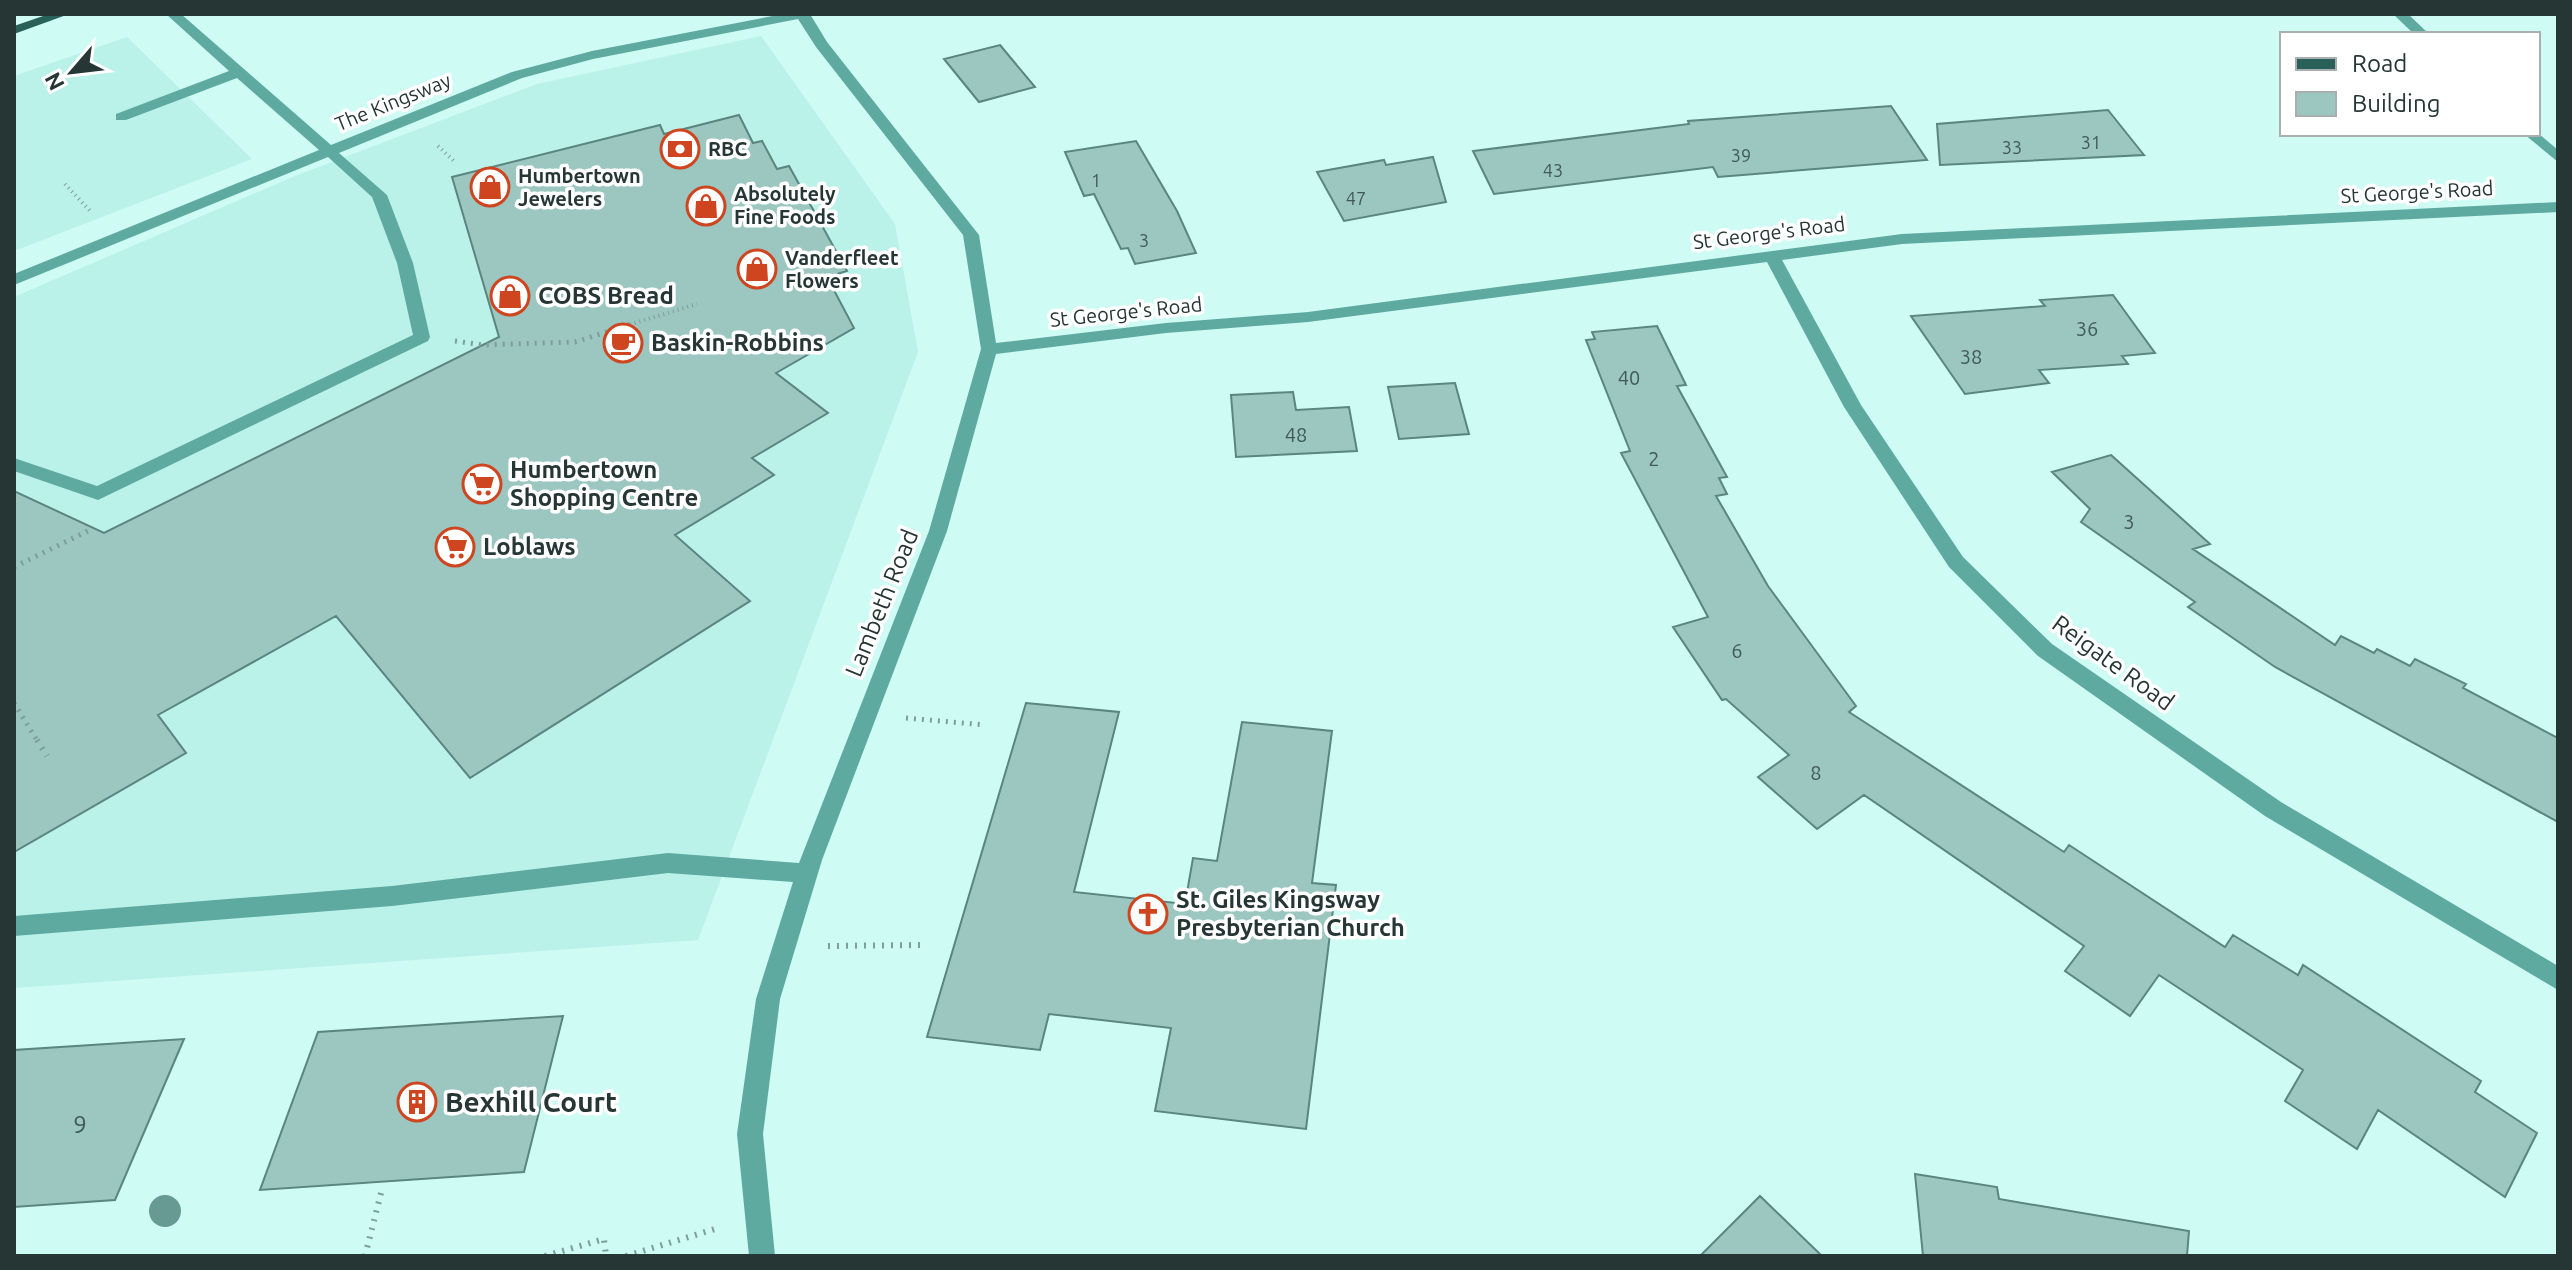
<svg xmlns="http://www.w3.org/2000/svg" width="2572" height="1270" viewBox="0 0 2572 1270" font-family="Ubuntu,sans-serif">
	<rect width="100%" height="100%" fill="#cefbf4"/>
	<path fill="#baf1e9" d="M761,36L895,224L918,352L698,940L14,988V297L295,176L537,84Z
		M127,37L252,159L14,251V76Z"/>
	<path fill="#9bc7c0" stroke="#5b857f" stroke-width="2" d="M1000,45L1035,87L979,102L944,59Z
		M1891,106L1927,160L1718,177L1713,167L1494,194L1473,151L1689,124L1688,121Z
		M2108,110L2144,155L1940,165L1937,124Z
		M739,115L753,143L762,141L777,169L789,166L847,271L827,277L854,328L776,373L828,413L752,458L774,475L675,535L750,601L470,778L336,616L158,715L186,753L14,852V491L104,533L499,337L452,177L660,125L664,134Z
		M1136,141L1177,211L1196,253L1135,264L1128,248L1121,249L1094,194L1084,196L1065,152Z
		M1433,157L1446,202L1344,221L1317,172L1384,160L1386,165Z
		M2113,295L2155,353L2122,356L2128,364L2039,370L2049,383L1965,394L1911,316L2045,306L2040,300Z
		M1657,326L1686,385L1677,386L1727,477L1719,478L1727,494L1716,496L1768,586L1856,706L1849,712L2064,852L2069,845L2225,947L2233,935L2298,975L2303,965L2481,1081L2475,1092L2537,1133L2505,1197L2378,1110L2357,1149L2285,1101L2303,1070L2159,975L2130,1016L2065,971L2084,946L1864,795L1817,829L1758,777L1789,755L1726,699L1722,700L1673,627L1708,617L1621,453L1630,451L1586,340L1595,339L1592,332Z
		M1455,383L1469,434L1399,439L1388,387Z
		M1293,392L1296,410L1349,407L1357,451L1236,457L1231,395Z
		M2111,455L2210,544L2193,549L2335,645L2341,636L2374,653L2377,649L2410,666L2415,659L2466,684L2463,688L2558,738V822L2275,667L2188,607L2195,602L2081,522L2090,509L2052,472Z
		M1026,703L1119,712L1074,892L1185,904L1193,858L1217,861L1242,722L1332,731L1312,883L1336,885L1306,1129L1155,1111L1171,1028L1049,1014L1040,1050L927,1037Z
		M563,1016L524,1172L260,1190L318,1032Z
		M184,1039L115,1200L14,1207V1050Z
		M1915,1174L1997,1187L1999,1199L2189,1231L2187,1256H1923Z
		M1760,1196L1822,1256H1700Z"/>
	<g fill="none" stroke-linecap="round" stroke-linejoin="round">
		<path stroke="#7e9e99" stroke-width="4" stroke-dasharray="1 4" stroke-linecap="butt" d="M438,146L455,162
			M65,184L91,212
			M625,326L697,304"/>
		<path stroke="#7e9e99" stroke-width="5" stroke-dasharray="2 6" stroke-linecap="butt" d="M455,341L483,345L575,342L631,324
			M14,567L92,529
			M14,703L38,742
			M906,718L985,725"/>
		<path stroke="#7e9e99" stroke-width="6" stroke-dasharray="2 7" stroke-linecap="butt" d="M37,740L47,756
			M828,946L921,945
			M365,1256L381,1193
			M545,1256L604,1239L606,1256
			M626,1256L715,1229"/>
		<path fill="#5eaaa1" fill-rule="evenodd" d="M166,14H181L331,145L512,72L592,51L783,14H810L827,42L979,235L996,343L1166,323L1308,312L1902,234L2558,202V212L1902,244L1782,260L1861,405L1963,557L2052,644L2281,802L2558,966V990L2265,816L2038,656L1949,567L1844,407L1767,262L1308,322L1166,333L996,354L947,531L822,860L780,999L763,1134L775,1256H749L737,1134L756,999L793,882L668,873L392,906L14,936V916L392,886L668,853L799,863L929,531L981,349L963,235L816,47L798,19L593,59L522,78L339,153L387,195L413,263L430,337L428,341L98,500L14,471V458L97,486L413,335L397,263L372,197L328,157L14,285V274L319,150L237,78L126,120H116V114L229,71Z
			M2393,14H2408L2429,34H2414Z
			M2538,133L2558,150V162L2524,134Z"/>
		<path fill="#29605a" fill-rule="evenodd" d="M49,14H69L14,34V26Z"/>
	</g>
	<circle fill="#679a93" cx="165" cy="1211" r="16"/>
	<defs>
		<symbol id="bank-ring" viewBox="-11 -11 22 22"><circle r="9.5" fill="#fff" stroke="#ce451f" stroke-width="1.5"/><path d="M-6-4H6V4H-6ZM0-2.3a2.3 2.3 0 1 0 0 4.6a2.3 2.3 0 1 0 0-4.6Z" fill="#ce451f"/></symbol>
		<symbol id="shop-ring" viewBox="-11 -11 22 22"><circle r="9.5" fill="#fff" stroke="#ce451f" stroke-width="1.5"/><path d="M-5-2.5h2.3a2.7 3.5 0 0 1 5.4 0H5L5.5 6h-11ZM-1.5-2.5h3a1.5 2.3 0 0 0-3 0Z" fill="#ce451f"/></symbol>
		<symbol id="cafe-ring" viewBox="-11 -11 22 22"><circle r="9.5" fill="#fff" stroke="#ce451f" stroke-width="1.5"/><path d="M-5.5-4.5H6V0H3Q3 3.5 0 3.5H-2.5Q-5.5 3.5-5.5 0ZM3-3.2v2h1.7v-2ZM-6 4.5H4V6H-6Z" fill="#ce451f"/></symbol>
		<symbol id="supermarket-ring" viewBox="-11 -11 22 22"><circle r="9.5" fill="#fff" stroke="#ce451f" stroke-width="1.5"/><path d="M-6-5.5h2.5l.6 2H6L4.5 2H-2.5L-4.4-4H-6ZM-1.5 3.2a1.3 1.3 0 1 0 .1 0ZM3 3.2a1.3 1.3 0 1 0 .1 0Z" fill="#ce451f"/></symbol>
		<symbol id="church-ring" viewBox="-11 -11 22 22"><circle r="9.5" fill="#fff" stroke="#ce451f" stroke-width="1.5"/><path d="M-1.2-6h2.4v3.5h3.3v2.4h-3.3V6h-2.4V-.1h-3.3v-2.4h3.3Z" fill="#ce451f"/></symbol>
		<symbol id="building-ring" viewBox="-11 -11 22 22"><circle r="9.5" fill="#fff" stroke="#ce451f" stroke-width="1.5"/><path d="M-4-6H4V6H1V3H-1V6H-4ZM-2.5-4.3h1.7v1.8h-1.7ZM.8-4.3h1.7v1.8H.8ZM-2.5-1h1.7V.8h-1.7ZM.8-1h1.7V.8H.8Z" fill="#ce451f"/></symbol>
	</defs>
	<g fill-rule="evenodd">
		<use href="#bank-ring" x="658" y="127" width="44" height="44"/>
		<use href="#shop-ring" x="468" y="165" width="44" height="44"/>
		<use href="#shop-ring" x="684" y="184" width="44" height="44"/>
		<use href="#shop-ring" x="735" y="247" width="44" height="44"/>
		<use href="#shop-ring" x="488" y="274" width="44" height="44"/>
		<use href="#cafe-ring" x="601" y="321" width="44" height="44"/>
		<use href="#supermarket-ring" x="460" y="462" width="44" height="44"/>
		<use href="#supermarket-ring" x="433" y="525" width="44" height="44"/>
		<use href="#church-ring" x="1126" y="892" width="44" height="44"/>
		<use href="#building-ring" x="395" y="1080" width="44" height="44"/>
	</g>
	<g text-anchor="middle" stroke-width="7" stroke-linejoin="round" paint-order="stroke">
		<g font-size="18" fill="#425a57">
			<text x="2091" y="149">31</text>
			<text x="2012" y="154">33</text>
			<text x="1741" y="162">39</text>
			<text x="1553" y="177">43</text>
			<text x="1096" y="187">1</text>
			<text x="1356" y="205">47</text>
			<text x="1144" y="247">3</text>
		</g>
		<g font-size="20" fill="#253634" stroke="#fff">
			<text transform="translate(393 102) rotate(-22)" y="7">The Kingsway</text>
			<text transform="translate(2417 192) rotate(-3)" y="7">St George's Road</text>
			<text transform="translate(1769 233) rotate(-7)" y="7">St George's Road</text>
			<text transform="translate(1126 312) rotate(-6)" y="7">St George's Road</text>
		</g>
		<g font-size="20" font-weight="bold" fill="#253634" stroke="#fff" text-anchor="start">
			<text x="708" y="156">RBC</text>
			<text x="518" y="183">Humbertown<tspan x="518" dy="23">Jewelers</tspan></text>
			<text x="734" y="201">Absolutely<tspan x="734" dy="23">Fine Foods</tspan></text>
			<text x="785" y="265">Vanderfleet<tspan x="785" dy="23">Flowers</tspan></text>
		</g>
		<g font-size="20" fill="#425a57">
			<text x="2087" y="336">36</text>
			<text x="1971" y="364">38</text>
			<text x="1629" y="385">40</text>
			<text x="1296" y="442">48</text>
			<text x="1654" y="466">2</text>
			<text x="2129" y="529">3</text>
			<text x="1737" y="658">6</text>
			<text x="1816" y="780">8</text>
		</g>
		<g font-size="24" font-weight="bold" fill="#253634" stroke="#fff" text-anchor="start">
			<text x="538" y="304">COBS Bread</text>
			<text x="651" y="351">Baskin-Robbins</text>
			<text x="510" y="478">Humbertown<tspan x="510" dy="28">Shopping Centre</tspan></text>
			<text x="483" y="555">Loblaws</text>
			<text x="1176" y="908">St. Giles Kingsway<tspan x="1176" dy="28">Presbyterian Church</tspan></text>
		</g>
		<g font-size="24" fill="#253634" stroke="#fff">
			<text transform="translate(882 603) rotate(-68)" y="8">Lambeth Road</text>
			<text transform="translate(2113 663) rotate(36)" y="8">Reigate Road</text>
		</g>
		<g font-size="24" fill="#425a57">
			<text x="80" y="1133">9</text>
		</g>
		<g font-size="28" font-weight="bold" fill="#253634" stroke="#fff" text-anchor="start">
			<text x="445" y="1112">Bexhill Court</text>
		</g>
	</g>
	<rect width="2572" height="1270" fill="none" stroke="#253634" stroke-width="32"/>
	<rect x="2280" y="32" width="260" height="104" fill="#ffffff" stroke="#a8afae" stroke-width="2"/>
	<rect x="2296" y="58" width="40" height="12" fill="#29605a" stroke="#a8afae" stroke-width="2"/>
	<text x="2352" y="72" font-size="24" fill="#253634">Road</text>
	<rect x="2296" y="92" width="40" height="24" fill="#9bc7c0" stroke="#a8afae" stroke-width="2"/>
	<text x="2352" y="112" font-size="24" fill="#253634">Building</text>
	<g transform="translate(72 72) rotate(242)" stroke="#ffffff" stroke-width="6" paint-order="stroke">
	<path d="M0-6L14 30L0 20L-14 30Z" fill="#253634"/>
	<text y="-12" font-size="22" font-weight="bold" text-anchor="middle" fill="#253634">N</text>
	</g>
</svg>
